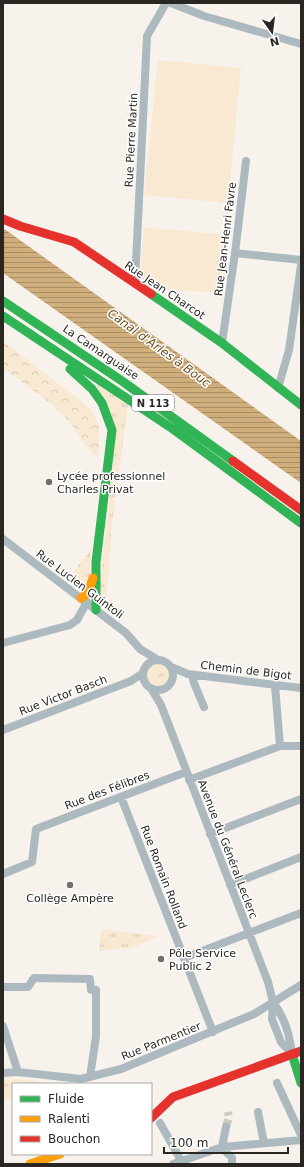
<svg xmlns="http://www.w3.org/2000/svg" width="304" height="1167" viewBox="0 0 304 1167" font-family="'DejaVu Sans',sans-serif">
	<defs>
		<pattern id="grass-tufts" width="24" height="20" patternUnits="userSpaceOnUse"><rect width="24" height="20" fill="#fae9d2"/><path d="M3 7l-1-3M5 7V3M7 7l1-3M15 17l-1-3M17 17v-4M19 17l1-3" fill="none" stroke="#d6c8b4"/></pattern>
		<pattern id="forest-crowns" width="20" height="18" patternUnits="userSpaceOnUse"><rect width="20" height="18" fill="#fae9d2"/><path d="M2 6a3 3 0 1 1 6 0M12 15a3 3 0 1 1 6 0" fill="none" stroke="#d6c8b4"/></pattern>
		<pattern id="water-rules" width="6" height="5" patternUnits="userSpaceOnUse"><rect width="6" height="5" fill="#cfae7c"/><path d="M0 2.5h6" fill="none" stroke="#a88e65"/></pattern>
	</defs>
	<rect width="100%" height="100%" fill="#f7f2ec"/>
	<path fill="url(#grass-tufts)" d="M97,383L128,405L112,523L106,607L99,597L113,459Z
		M91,549L89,586L72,574Z
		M146 675a12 12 0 1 1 24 0a12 12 0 1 1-24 0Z
		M101,929L159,936L132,948L99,951Z
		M19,1079L37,1081V1084H13V1103L11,1098L3,1100V1080Z"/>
	<path fill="url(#forest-crowns)" d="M3,341L85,404C105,423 99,433 98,459L82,441L69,421L53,405L3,368Z"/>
	<path fill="#fae9d2" d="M158,60L241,68L228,203L144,195Z
		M144,227L228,235L221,293L160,289L141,277Z"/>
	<path fill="url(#water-rules)" d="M3,228L301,441V483L3,273Z"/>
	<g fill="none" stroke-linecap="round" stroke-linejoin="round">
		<path stroke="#cec9c4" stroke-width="8" stroke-dasharray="8 4" stroke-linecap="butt" d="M226,1127L229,1117L228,1112"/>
		<path stroke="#acbabf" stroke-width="8" d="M171,3L204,16L301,44
			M235,253L301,260
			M135,283L147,36L166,3
			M222,343L235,253L246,161
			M278,388L289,350L301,265
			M3,539L126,633L140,649L158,660
			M3,643L70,625L77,620L87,602
			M143 675a15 15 0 1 1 30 0a15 15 0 1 1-30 0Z
			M171,667L188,674L301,688
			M192,675L194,683L204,707
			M275,686L280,746
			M152,690L161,705L268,982L273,1002L272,1019L281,1042L292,1054
			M3,730L131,681L143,673
			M189,780L280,746H301
			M121,797L213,1032
			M210,834L301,799
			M3,874L32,862L36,829L186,772
			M230,885L301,857
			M184,958L301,913
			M3,987H28L34,978L90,979L91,990H96V1036L90,1077
			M273,1002C285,1018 290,1035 292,1054
			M3,1026L18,1072
			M3,1073L18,1072L81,1079L121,1069L254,1014L301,985
			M277,1083L301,1135
			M258,1112L264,1143
			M160,1123L183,1164
			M226,1127L222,1147L228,1154
			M232,1158V1164
			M173,1164L222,1147L301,1140"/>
		<path stroke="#30b455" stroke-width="9" d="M151,294L222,343L301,405
			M3,301L122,381L233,461
			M3,316L173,429L301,523
			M70,369L92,389L102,403L112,430L96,562V610
			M292,1054L301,1083"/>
		<path stroke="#ff9f0a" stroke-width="9" d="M81,598L88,593L93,578
			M30,1164L60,1154"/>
		<path stroke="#e5322d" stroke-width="9" d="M3,219L20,226L74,242L151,294
			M233,461L301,510
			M151,1118L173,1097L301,1051"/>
	</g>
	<g fill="#726e69" stroke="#fff" stroke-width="1.5">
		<circle cx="49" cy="482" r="4"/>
		<circle cx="70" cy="885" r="4"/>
		<circle cx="161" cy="959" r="4"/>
	</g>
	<g text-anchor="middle" stroke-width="3" stroke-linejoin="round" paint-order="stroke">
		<rect fill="#fff" stroke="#6a6865" stroke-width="1" x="132" y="395" width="42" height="16" rx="3"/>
		<g font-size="10" font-weight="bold" fill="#2a2723">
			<text x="153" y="407">N 113</text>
		</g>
		<g font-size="11" fill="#2a2723" stroke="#fff">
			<text transform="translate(131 140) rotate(-87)" y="4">Rue Pierre Martin</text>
			<text transform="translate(225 239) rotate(-83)" y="4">Rue Jean-Henri Favre</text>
			<text transform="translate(165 290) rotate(34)" y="4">Rue Jean Charcot</text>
			<text transform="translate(101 352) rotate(34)" y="4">La Camarguaise</text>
			<text transform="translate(80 584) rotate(37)" y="4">Rue Lucien Guintoli</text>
			<text transform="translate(246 670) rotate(7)" y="4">Chemin de Bigot</text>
			<text transform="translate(63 695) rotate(-21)" y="4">Rue Victor Basch</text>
			<text transform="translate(107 790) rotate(-21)" y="4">Rue des Félibres</text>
			<text transform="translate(228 849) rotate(69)" y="4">Avenue du Général Leclerc</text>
			<text transform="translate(164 877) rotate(69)" y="4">Rue Romain Rolland</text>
			<text transform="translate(161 1041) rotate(-22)" y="4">Rue Parmentier</text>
		</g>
		<g font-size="11" fill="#2a2723" stroke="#fff" text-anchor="start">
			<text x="57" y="480">Lycée professionnel<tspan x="57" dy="13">Charles Privat</tspan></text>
			<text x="70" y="902" text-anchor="middle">Collège Ampère</text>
			<text x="169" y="957">Pôle Service<tspan x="169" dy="13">Public 2</tspan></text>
		</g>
		<g font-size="12" font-style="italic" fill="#704f1c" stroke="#fff">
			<text transform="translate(159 348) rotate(36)" y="4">Canal d'Arles à Bouc</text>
		</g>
	</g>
	<rect width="304" height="1167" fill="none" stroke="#2a2723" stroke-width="8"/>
	<rect x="12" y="1083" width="140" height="72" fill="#ffffff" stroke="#aaa9a7"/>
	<rect x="20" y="1096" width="20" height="6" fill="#30b455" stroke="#aaa9a7"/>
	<text x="48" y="1103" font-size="12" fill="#2a2723">Fluide</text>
	<rect x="20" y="1116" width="20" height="6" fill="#ff9f0a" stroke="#aaa9a7"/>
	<text x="48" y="1123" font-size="12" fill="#2a2723">Ralenti</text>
	<rect x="20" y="1136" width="20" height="6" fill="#e5322d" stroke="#aaa9a7"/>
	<text x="48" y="1143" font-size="12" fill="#2a2723">Bouchon</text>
	<g transform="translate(272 32) rotate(166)" stroke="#ffffff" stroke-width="3" paint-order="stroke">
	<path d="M0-3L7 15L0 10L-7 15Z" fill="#2a2723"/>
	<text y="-6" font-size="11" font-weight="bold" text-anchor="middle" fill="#2a2723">N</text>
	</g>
	<path d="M164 1147v6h124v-6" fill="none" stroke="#2a2723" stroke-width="2"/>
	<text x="170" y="1147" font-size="12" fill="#2a2723" stroke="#ffffff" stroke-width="3" paint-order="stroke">100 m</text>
</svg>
